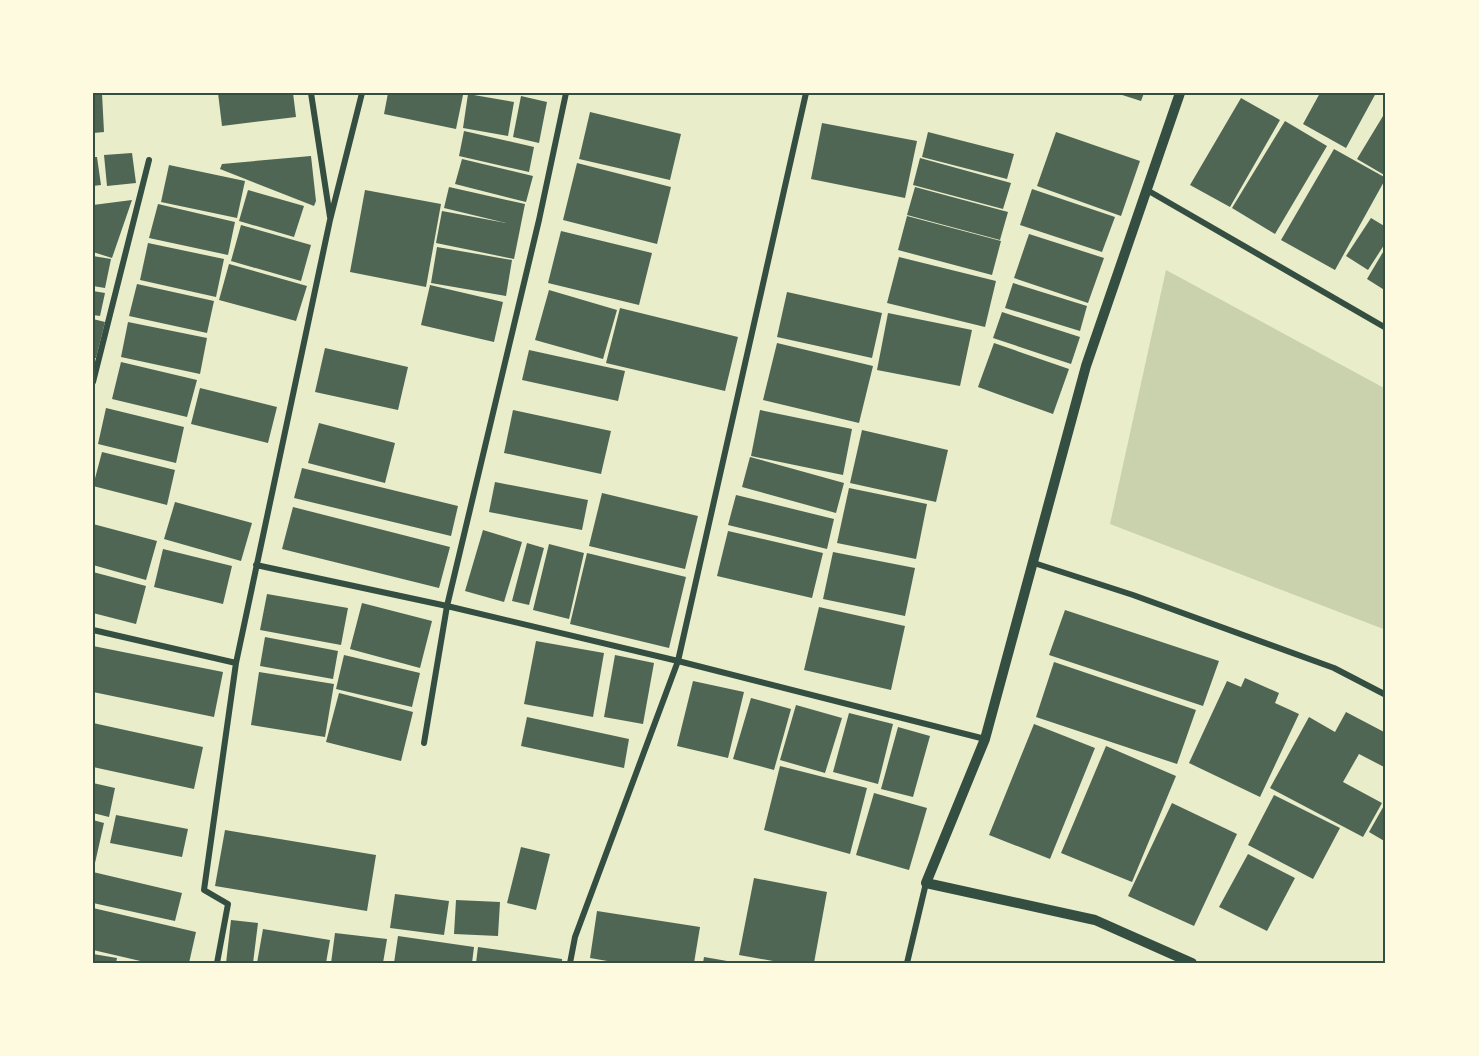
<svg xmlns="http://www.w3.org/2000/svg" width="1479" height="1056" viewBox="0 0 1479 1056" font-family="Roboto,sans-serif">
	<rect width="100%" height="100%" fill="#e9edc9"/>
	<path fill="#cad2ad" d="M1166,270L1386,389V630L1110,524Z"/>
	<path fill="#4f6655" d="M93,93H102L104,132L93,133Z
		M218,93H293L296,117L222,126Z
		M388,93H453L463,95L456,129L384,114Z
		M1116,93H1144L1141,101Z
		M1320,93H1376L1346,148L1303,124Z
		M468,94L514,102L508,136L463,128Z
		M521,96L547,102L539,143L513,137Z
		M1241,98L1280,120L1230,207L1190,185Z
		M1386,111V176L1357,159Z
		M590,112L681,134L670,180L579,159Z
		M1285,121L1327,146L1275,234L1232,208Z
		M822,123L917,141L905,198L811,179Z
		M464,131L534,147L529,172L459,156Z
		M928,132L1014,154L1007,179L922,157Z
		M1056,132L1140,161L1121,216L1037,186Z
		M1334,149L1386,178L1335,270L1281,240Z
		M132,153L136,183L107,186L104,155Z
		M311,156L316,201L314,206L220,169L222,164Z
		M93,157H97L101,185L93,186Z
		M920,158L1011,183L1003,209L913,185Z
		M462,159L533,176L526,202L455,184Z
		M577,163L671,187L657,244L563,220Z
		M169,165L245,181L237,218L161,202Z
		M449,187L525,204L514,259L436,243L442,211L506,223L444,208Z
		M915,187L1008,212L1000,240L907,215Z
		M1032,189L1115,217L1102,252L1020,225Z
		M248,190L304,206L294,237L239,221Z
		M365,190L441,204L426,287L350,272Z
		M132,200L112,258L93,252V205Z
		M158,204L235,222L228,255L149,238Z
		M907,216L1001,241L992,275L898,250Z
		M1371,218L1386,227V242L1368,270L1346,256Z
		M241,225L311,245L301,281L231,261Z
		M561,231L652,253L639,305L548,283Z
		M1029,234L1104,258L1088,303L1014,278Z
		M148,243L224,259L216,297L140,280Z
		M437,247L512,260L506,296L431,283Z
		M1386,247V291L1367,279Z
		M93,256L111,259L105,288L93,286Z
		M899,257L996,281L985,327L887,303Z
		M229,264L307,286L296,321L219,300Z
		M1013,283L1087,306L1080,331L1005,308Z
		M137,284L214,301L207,333L129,316Z
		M430,285L503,302L494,342L421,325Z
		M549,290L617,310L603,359L535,340Z
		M93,291L105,293L100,316L93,315Z
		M787,292L882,313L872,358L777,337Z
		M620,308L738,337L725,391L606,363Z
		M1002,312L1080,337L1071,364L993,338Z
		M888,313L972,330L960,386L877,370Z
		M93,319L105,322L96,358H93Z
		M128,322L207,338L200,374L121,357Z
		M777,343L873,366L859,423L763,400Z
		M994,343L1069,369L1053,414L978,387Z
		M325,348L408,367L398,410L315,392Z
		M529,350L625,371L618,401L522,380Z
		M121,362L197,380L187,417L112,399Z
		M200,388L277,407L268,443L191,424Z
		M106,408L184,427L176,463L98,444Z
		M513,410L611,431L601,474L504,453Z
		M760,410L852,429L843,475L751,456Z
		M319,423L395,443L385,483L308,463Z
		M862,430L948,450L936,502L850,483Z
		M102,452L175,470L167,505L93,486Z
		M750,457L844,483L836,513L742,487Z
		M302,468L458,506L451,536L294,498Z
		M495,482L588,500L582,530L489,512Z
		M849,488L927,504L916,559L837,543Z
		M602,493L698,516L685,569L589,546Z
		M736,495L834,519L827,549L728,525Z
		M175,502L252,523L241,561L164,539Z
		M293,507L450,547L439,588L282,549Z
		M93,524L157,541L146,580L93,565Z
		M483,530L522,542L504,602L465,591Z
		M728,531L823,553L812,598L717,576Z
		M527,543L544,548L529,605L512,601Z
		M549,544L584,553L569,619L533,610Z
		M163,549L232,566L223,604L154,587Z
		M833,552L915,568L905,616L823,599Z
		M587,553L686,577L669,648L570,624Z
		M93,572L146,586L136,624L93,613Z
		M267,594L348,608L341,645L260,630Z
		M362,603L432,621L420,668L350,649Z
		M819,607L905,626L891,690L804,670Z
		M1065,610L1219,661L1203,706L1049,655Z
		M265,637L338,651L333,679L260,666Z
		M536,641L604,653L593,717L524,704Z
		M93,646L223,672L214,717L93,692Z
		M344,655L420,673L412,707L336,689Z
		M615,655L654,663L643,724L604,717Z
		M1054,662L1196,710L1177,764L1036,717Z
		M259,672L334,684L325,737L251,725Z
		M1245,678L1279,693L1275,703L1299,714L1260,797L1189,763L1227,681L1241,687Z
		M693,681L744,692L728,758L677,746Z
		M339,693L413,712L401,761L326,742Z
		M751,698L791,709L774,770L733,759Z
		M796,705L842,718L825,773L780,760Z
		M1346,712L1386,733V768L1359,754L1343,782L1382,803L1363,837L1270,788L1309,717L1335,732Z
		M849,713L893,724L878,784L833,772Z
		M527,717L629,739L624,768L521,746Z
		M93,723L203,747L194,789L93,767Z
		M1034,724L1095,748L1050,859L989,835Z
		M898,727L930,736L913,797L881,789Z
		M1106,746L1176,776L1132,882L1061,853Z
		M780,766L867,788L850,854L764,830Z
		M93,783L115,788L109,817L93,813Z
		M874,793L927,808L909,870L856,855Z
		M1274,795L1340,828L1313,879L1248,845Z
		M1386,802V842L1369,832Z
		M1172,803L1237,834L1194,926L1128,896Z
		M116,815L188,829L182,857L110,843Z
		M93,820L104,823L95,863L93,862Z
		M225,830L376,855L367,911L215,886Z
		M521,847L550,854L536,910L507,903Z
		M1248,854L1295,878L1267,931L1219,907Z
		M93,872L182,893L175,921L93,903Z
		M754,878L827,892L814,963H773V961L739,955Z
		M395,894L449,901L444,935L390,928Z
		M456,900L500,902L498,936L454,934Z
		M93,908L196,932L189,963H149L93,950Z
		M597,911L700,927L694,963H619L590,958Z
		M231,920L258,923L253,963H226Z
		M263,929L330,940L326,963H257Z
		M335,933L387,939L383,963H331Z
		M398,936L474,947L472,963H394Z
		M478,947L562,959V963H476Z
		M93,954L117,958L116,963H93Z
		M704,957L733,962L732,963H703Z"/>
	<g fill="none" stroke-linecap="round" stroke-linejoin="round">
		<path stroke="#344e41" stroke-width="6" d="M311,93L330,217
			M1147,190L1386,328
			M93,382L149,160
			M1034,563L1133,595L1334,668L1386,695
			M256,565L447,606L678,661L985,739
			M93,630L236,663
			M424,743L447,606L539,220L566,93
			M217,963L228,904L204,890L236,663L330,220L362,93
			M570,963L575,937L678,661L806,93
			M907,963L926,883"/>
		<path stroke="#344e41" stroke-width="10" d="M1180,93L1086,366L985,739L926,883L1095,920L1192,963"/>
	</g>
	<rect width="1479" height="1056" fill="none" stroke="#fefae0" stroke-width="189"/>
	<rect x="94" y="94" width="1290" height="868" fill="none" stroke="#344e41" stroke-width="2"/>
</svg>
